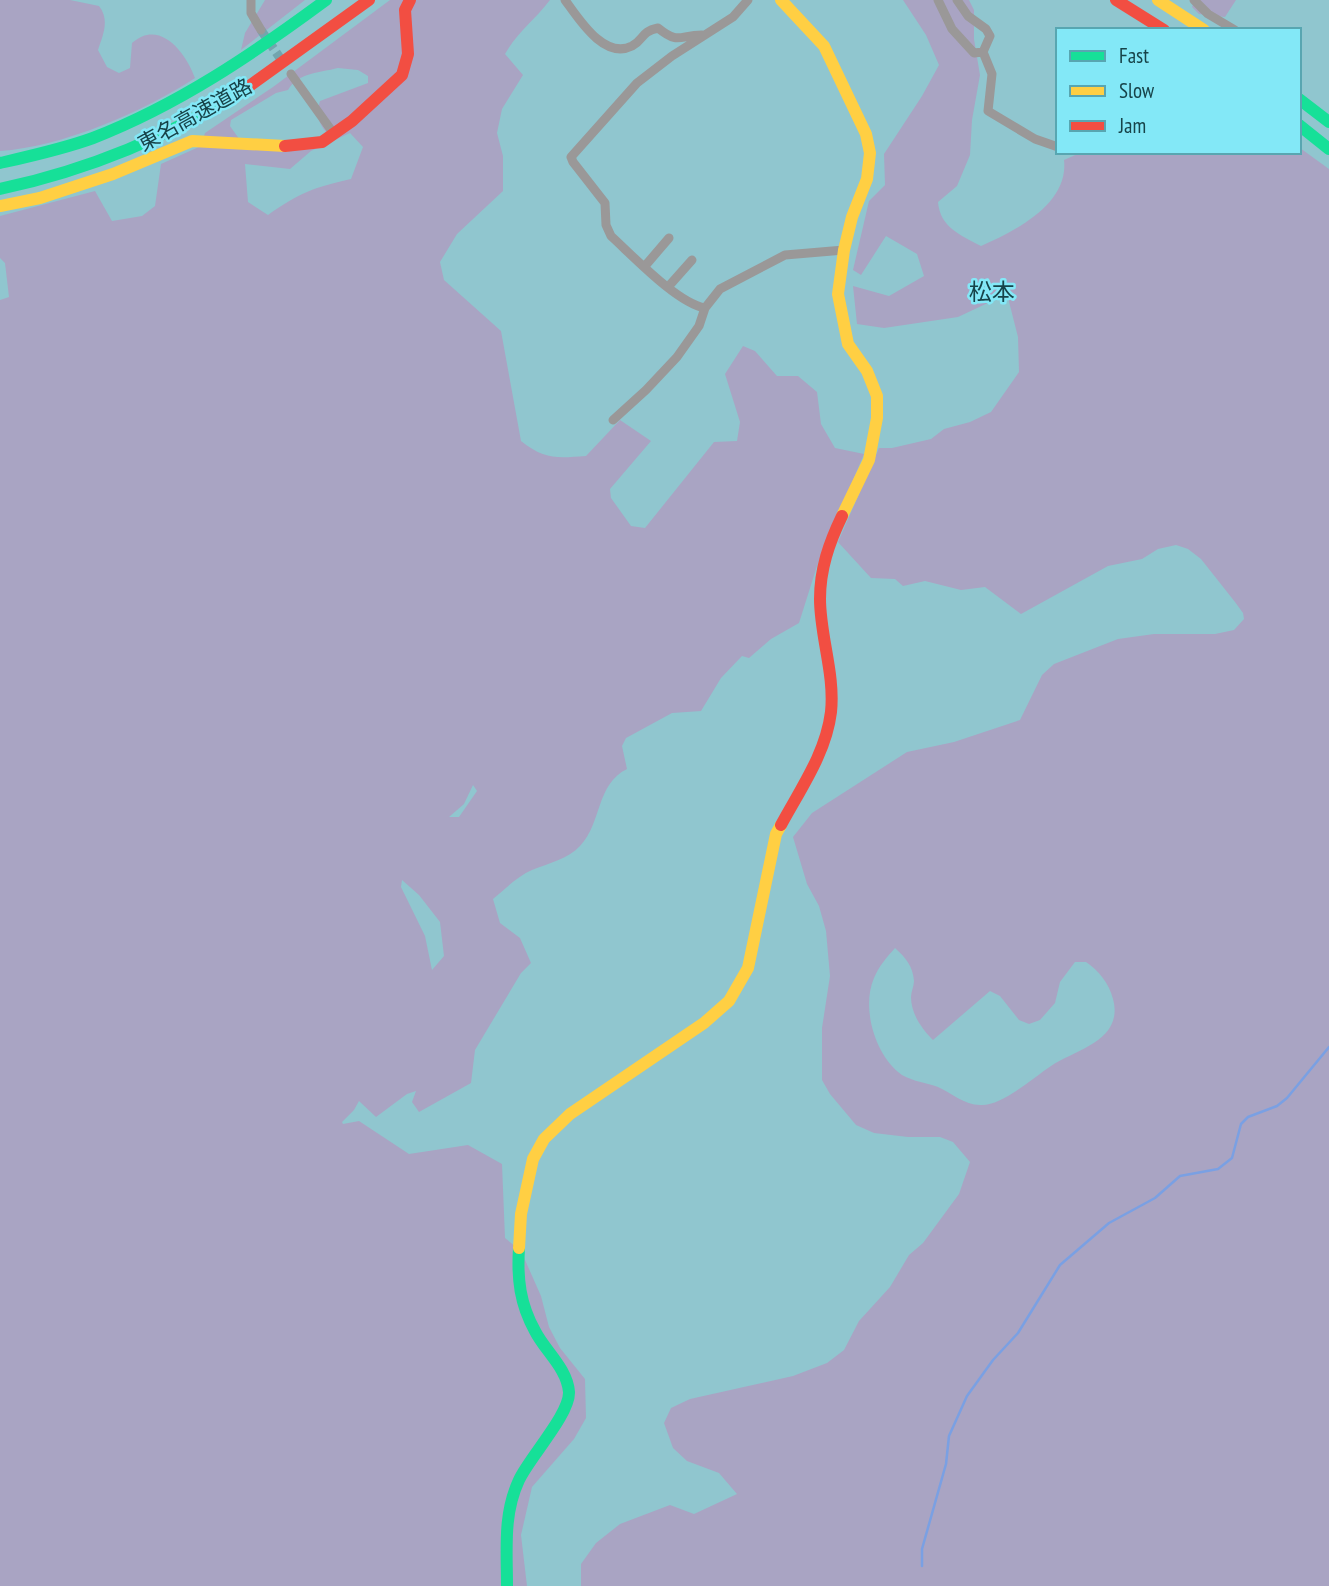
<svg xmlns="http://www.w3.org/2000/svg" width="1329" height="1586" viewBox="0 0 1329 1586" font-family="'PT Sans Narrow','Noto Sans JP',sans-serif">
	<rect width="100%" height="100%" fill="#90c6cf"/>
	<path fill="#a9a4c3" fill-rule="evenodd" d="M0,0H70L99,6C110,20 103,35 98,50L107,67L119,73L130,68L132,43C160,18 186,53 195,78C143,112 62,147 0,151Z
		M265,0H305L241,50L245,33Z
		M390,0H550C535,20 518,31 505,54L523,75L502,109L497,133L503,156V191L457,234L440,262L444,280L501,331L521,441C545,460 557,458 586,456L620,420L651,441L610,489L611,498L631,526L645,528L714,442L737,441L740,422L725,374L743,346L755,351L777,376H798L817,392L821,424L835,448L864,454L817,566L799,623L771,639L749,658L742,656L721,678L701,711L672,713L626,738L622,746L627,769C596,784 602,823 580,846C568,859 549,863 532,870C518,876 505,889 493,899L500,923L520,938L531,963L521,973L475,1050L471,1083L419,1112L412,1102L416,1091L407,1094L376,1117L359,1101L354,1110L342,1122L343,1124L359,1121L409,1154L468,1145L502,1164L505,1238L521,1251L541,1296L549,1327L560,1348L585,1379L586,1418L574,1439L532,1487L521,1535L527,1586H0V300L9,297L5,263L0,258V216L95,191L112,221L142,216L155,206L161,164L201,146L205,133L273,87ZM338,68L358,70L368,76V83L320,101C316,114 318,123 327,133L322,139L242,143L230,126L231,120L276,93L288,90C299,72 319,73 338,68ZM350,133L363,147L351,179C315,187 299,193 268,215L248,202L245,164L290,169L311,151ZM473,785L477,791L459,817H449L464,804ZM402,880L419,895L440,922L444,956L432,970L425,936L401,887Z
		M903,0H969L974,10V39L980,75L972,120L970,155L957,186L938,202C940,227 960,235 981,246C1015,231 1069,204 1064,160L1082,152H1299L1300,148L1329,169V1586H581V1564L596,1543L620,1524L670,1505L694,1514L737,1494L719,1473L687,1461L673,1448L664,1423L671,1408L690,1399L793,1376L827,1363L844,1350L859,1321L890,1287L909,1255L923,1243L959,1194L970,1162L953,1142L940,1137H908L874,1133L856,1125L830,1094L822,1080V1028L830,976L826,931L819,906L807,884L793,837L812,813L907,752L954,742L1020,720L1042,675L1054,664L1118,639L1154,634H1215L1234,630L1244,619L1243,613L1235,602L1201,559L1188,549L1176,545L1158,549L1142,559L1108,566L1021,614L985,587L961,590L925,581L903,586L895,579L871,578L838,542L879,448H892L931,439L944,429L970,422L991,412L1019,372L1018,337L1007,294L958,317L884,328L857,324L853,286L889,296L924,276L917,254L886,236L861,275L853,270L869,201L885,185L884,154L922,96L939,65L926,35ZM895,948C905,957 913,966 914,981C914,986 911,992 911,997C911,1014 922,1029 933,1040L990,991L1000,996L1019,1020L1029,1024L1040,1020L1055,1003L1060,982L1075,962H1086C1099,971 1109,983 1113,999C1124,1040 1077,1049 1051,1066C1033,1078 1003,1105 982,1105C965,1106 952,1093 938,1087C927,1083 912,1081 902,1075C875,1056 861,1008 874,978C879,966 887,957 895,948Z
		M1195,0H1236L1225,17L1199,14L1192,7Z"/>
	<g fill="none" stroke-linecap="round" stroke-linejoin="round">
		<path stroke="#7aa0e3" stroke-width="2.5" d="M922,1566V1549L946,1464L949,1436L967,1396L993,1360L1018,1333L1060,1265L1109,1223L1155,1198L1180,1176L1218,1169L1232,1158L1241,1124L1248,1117L1277,1106L1287,1098L1329,1047"/>
		<path stroke="#72a5ae" stroke-width="9" stroke-dasharray="9 4.5" stroke-linecap="butt" d="M261,30L284,64"/>
		<path stroke="#9a9898" stroke-width="9" d="M251,0V13L261,30
			M565,0C579,19 604,60 632,46C645,39 640,32 658,28C679,45 679,35 702,35
			M938,0L952,29L974,53L983,52L990,36L986,29L968,16L957,0
			M1194,0L1208,14L1235,30
			M983,52L992,74L988,111L1035,139L1058,147
			M291,74L334,134
			M645,266L669,238
			M668,287L692,260
			M705,308C677,303 633,256 611,236L606,225L605,203L573,162L571,157L637,83L672,56L733,17L748,0
			M613,420L646,390L677,357L699,326L705,308L720,289L785,255L844,250"/>
		<path stroke="#16e098" stroke-width="12" d="M1299,99L1329,122
			M1299,125L1329,149
			M0,163C31,156 63,149 93,138C178,105 253,54 326,0
			M0,189C89,170 171,136 248,87
			M507,1586C507,1550 503,1514 519,1480C529,1458 570,1414 569,1392C567,1368 545,1351 535,1331C520,1304 517,1279 519,1248"/>
		<path stroke="#ffcf43" stroke-width="12" d="M781,0L824,46L866,134L870,153L867,179L852,217L844,250L838,294L848,344L867,371L877,396V418L869,460L842,516
			M1158,0L1204,30
			M0,206L40,198L113,174L192,141L285,146
			M519,1248L521,1214L533,1159L544,1139L570,1114L704,1023L729,1001L748,968L776,834L781,825"/>
		<path stroke="#f24e42" stroke-width="12" d="M1116,0L1164,30
			M248,87L369,0
			M285,146L322,142L352,121L402,75L408,54L405,10L410,0
			M781,825C801,788 826,753 831,712C835,674 820,636 820,599C820,569 829,543 842,516"/>
	</g>
	<g text-anchor="middle" stroke-width="5" stroke-linejoin="round" paint-order="stroke">
		<g font-size="21" fill="#174349" stroke="#83e8f7">
			<text transform="translate(195 115) rotate(-29)" y="7">東名高速道路</text>
		</g>
		<g font-size="23" fill="#174349" stroke="#83e8f7">
			<text x="992" y="300">松本</text>
		</g>
	</g>
	<rect x="1056" y="28" width="245" height="126" fill="#83e8f7" stroke="#58a6b1" stroke-width="2"/>
	<rect x="1070" y="51" width="35" height="10" fill="#16e098" stroke="#58a6b1" stroke-width="2"/>
	<text x="1119" y="63" font-size="21" fill="#174349">Fast</text>
	<rect x="1070" y="86" width="35" height="10" fill="#ffcf43" stroke="#58a6b1" stroke-width="2"/>
	<text x="1119" y="98" font-size="21" fill="#174349">Slow</text>
	<rect x="1070" y="121" width="35" height="10" fill="#f24e42" stroke="#58a6b1" stroke-width="2"/>
	<text x="1119" y="133" font-size="21" fill="#174349">Jam</text>
</svg>
